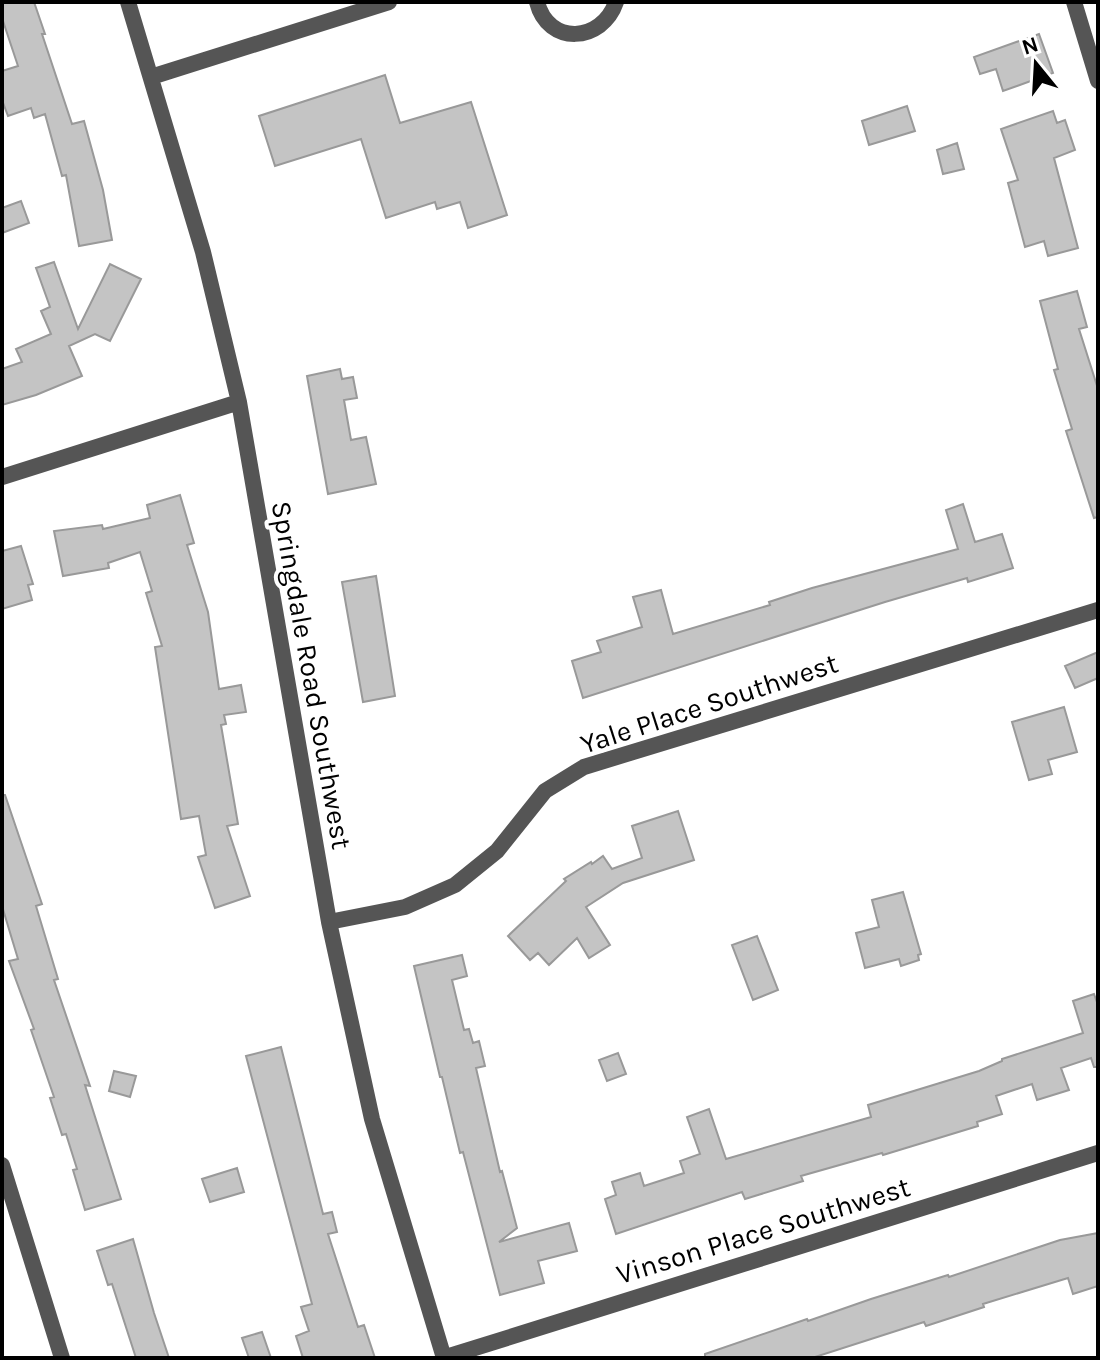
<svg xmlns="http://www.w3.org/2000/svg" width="1100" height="1360" viewBox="0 0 1100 1360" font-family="Karla,sans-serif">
	<rect width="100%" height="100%" fill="#fff"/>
	<path fill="#c4c4c4" stroke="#999" stroke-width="2" d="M2,2H34L45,34H42L72,124L84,121L103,190L112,240L79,246L66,175L62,176L45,114L34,118L31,108L8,116L2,100V71L18,66L2,18Z
		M1039,34L1053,73L1003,91L996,69L980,74L974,57Z
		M385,75L400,123L471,102L507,215L468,228L460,202L437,209L435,202L386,218L361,139L275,166L259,116Z
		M907,106L915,131L869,145L862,121Z
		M1053,111L1057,123L1065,120L1075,150L1054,158L1078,248L1048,256L1044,241L1025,247L1008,183L1018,180L1001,129Z
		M957,143L964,169L943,174L937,150Z
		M21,201L29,223L2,233V208Z
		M54,262L78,329L110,264L141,279L110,341L95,334L69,346L82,376L36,395L2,405V369L22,362L16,349L51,334L41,311L50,307L36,268Z
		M1077,291L1087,327L1079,329L1098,389V517L1094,518L1066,431L1072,429L1054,370L1058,369L1040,301Z
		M340,369L342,379L353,377L357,398L344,400L351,440L366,437L376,484L328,494L307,376Z
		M180,495L194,543L187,545L208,612L219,689L241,685L246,712L224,715L226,724L221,725L238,824L227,826L250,896L215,908L198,857L206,855L199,816L181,819L155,647L162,646L146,593L152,591L140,552L108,563L109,568L63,576L54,531L102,525L103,529L150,518L147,505Z
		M963,504L975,542L1002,534L1013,568L968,582L967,578L885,602L583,698L572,661L601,652L597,641L642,627L633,597L661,590L673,634L770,605L769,602L812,588L958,549L946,510Z
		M21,546L33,584L28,585L32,600L2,609V551Z
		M376,576L395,696L363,702L342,582Z
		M1098,652V678L1075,688L1065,666Z
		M1064,707L1077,752L1048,760L1052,774L1029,780L1012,722Z
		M2,795H5L42,904L36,906L58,979L54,980L90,1086L85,1085L121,1199L85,1210L73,1170L77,1169L66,1134L62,1135L50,1098L54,1097L31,1030L34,1029L9,961L18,959L2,906Z
		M678,811L694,860L623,883L586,907L610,945L589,958L577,938L549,965L538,953L530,960L508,936L566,881L564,879L591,862L592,864L603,856L612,869L642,858L632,826Z
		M903,892L921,954L918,955L919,960L901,966L899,959L865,968L856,933L879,927L872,900Z
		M757,936L778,990L753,1000L732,945Z
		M462,955L467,976L452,980L464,1030L469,1029L473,1043L479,1041L485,1066L476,1068L500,1172L502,1171L517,1228L499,1242L569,1223L577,1251L538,1261L544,1283L500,1295L463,1152L460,1153L442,1077H440L414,966Z
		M1094,994L1098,1005V1067H1094L1091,1058L1061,1068L1069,1090L1037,1100L1032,1084L996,1096L1002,1114L977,1122L978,1126L883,1155L882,1153L801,1176L803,1181L745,1199L742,1192L616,1234L605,1199L616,1195L612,1182L640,1173L644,1186L684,1173L680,1161L700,1154L687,1117L709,1109L726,1159L871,1117L868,1105L979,1071L1002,1061V1059L1083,1033L1073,1001Z
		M281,1047L323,1214L332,1212L337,1232L328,1234L358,1327L364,1325L375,1358H303L296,1336L309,1331L301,1307L312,1304L246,1056Z
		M618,1053L626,1074L607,1081L599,1060Z
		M114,1071L136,1076L130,1097L109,1091Z
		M237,1168L244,1192L210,1202L202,1179Z
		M1098,1233V1286L1073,1294L1068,1278L983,1304L984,1307L926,1326L924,1322L812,1358H705V1354L807,1319L808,1321L871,1299L948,1275L949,1277L1060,1240Z
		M133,1239L154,1313L169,1358H136L112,1284L108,1285L97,1251Z
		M262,1332L271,1358H249L242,1338Z"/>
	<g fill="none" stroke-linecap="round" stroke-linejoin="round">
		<path stroke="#555" stroke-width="16" d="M128,2L203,252L239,402L329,922L372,1119L444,1358
			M537,2C548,46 602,43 616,2
			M151,77L389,2
			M2,477L239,402
			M329,922L405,907L455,885L497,851L545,791L584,767L1098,610
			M2,1165L62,1358
			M443,1358L1098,1153"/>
		<path stroke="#555" stroke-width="16" d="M1074,2L1098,81"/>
	</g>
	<g text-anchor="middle" stroke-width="8" stroke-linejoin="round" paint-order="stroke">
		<g font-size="28" fill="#000" stroke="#fff">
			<text transform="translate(312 675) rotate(80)" y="10">Springdale Road Southwest</text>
			<text transform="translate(709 703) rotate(-18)" y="10">Yale Place Southwest</text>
			<text transform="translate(763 1230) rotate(-17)" y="10">Vinson Place Southwest</text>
		</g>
	</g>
	<rect width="1100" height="1360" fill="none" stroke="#000000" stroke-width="8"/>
	<g transform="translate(1036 64) rotate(342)" stroke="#ffffff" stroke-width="6" paint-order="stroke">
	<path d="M0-6L14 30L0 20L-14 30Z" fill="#000000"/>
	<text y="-12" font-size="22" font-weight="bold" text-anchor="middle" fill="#000000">N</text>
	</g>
</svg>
